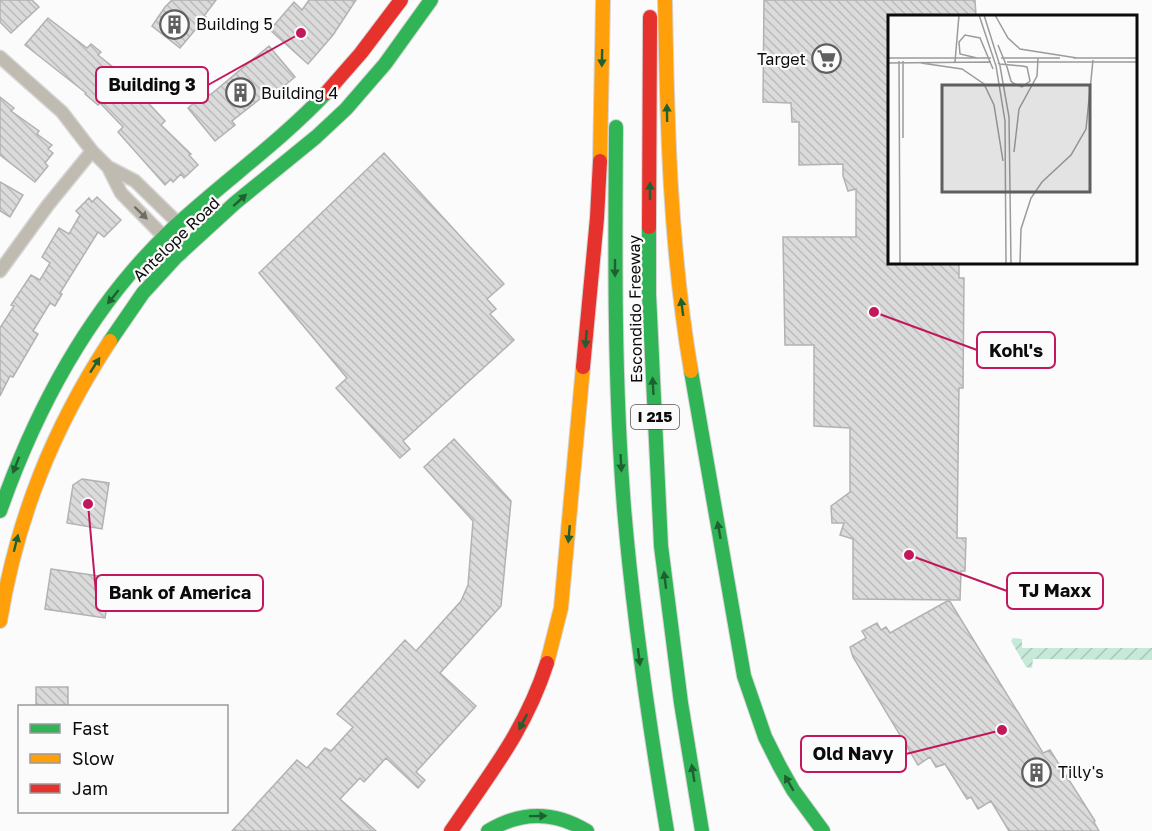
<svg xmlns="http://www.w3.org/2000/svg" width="1152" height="831" viewBox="0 0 1152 831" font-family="'Golos Text',sans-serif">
	<defs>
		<pattern id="garden-furrows" width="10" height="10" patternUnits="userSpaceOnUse" patternTransform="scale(1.5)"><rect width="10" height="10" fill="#c6e9d8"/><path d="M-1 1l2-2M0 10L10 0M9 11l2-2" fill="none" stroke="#a9c6b8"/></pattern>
		<pattern id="building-back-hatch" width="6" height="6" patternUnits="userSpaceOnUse" patternTransform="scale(1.5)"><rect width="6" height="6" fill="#dbdbdb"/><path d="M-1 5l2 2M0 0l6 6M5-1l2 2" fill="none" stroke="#bbb"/></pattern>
	</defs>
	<rect width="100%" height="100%" fill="#fbfbfc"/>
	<path fill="url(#garden-furrows)" d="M1013,638L1022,639V648H1152V660L1033,659L1032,668L1026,667L1011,641Z"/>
	<path fill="url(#building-back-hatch)" stroke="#b2b2b3" stroke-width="1.5" d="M0,0H32L39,7L11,33L0,22Z
		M172,0H216L204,16L206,17L180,48L152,26L165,7Z
		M309,0H356L333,35L308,64L270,30L294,2L302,10Z
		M764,0H975L976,16H890V262H959V278H964L963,388H959L957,538H966L965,571H961L960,600L853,599V539L840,535L844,523H832L831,506L850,492V428L814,426V345H785L783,237H856V189L848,191L843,176V164L799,165V122H792L791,103L763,102Z
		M48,18L87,48L91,44L101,52L98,55L128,79L127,80L165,121L161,125L191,154L189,155L198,165L184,178L181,174L173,182L171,179L165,185L118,132L123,127L100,103L98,105L85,94L86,93L25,45Z
		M269,46L295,77L273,95L270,91L232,121L235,125L215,141L188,108L207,92L210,95Z
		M0,97L14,108L11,111L39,131L37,134L52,145L48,149L53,153L45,163L48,166L35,182L0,155Z
		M384,153L504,284L487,299L496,309L490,314L514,340L403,441L410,449L400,458L336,388L347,378L259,273Z
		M0,182L23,195L10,217L0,211Z
		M97,197L121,220L104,237L98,232L60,293L62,294L55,306L50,303L33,331L38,334L13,377L10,376L0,396V328L14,306L11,305L31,275L40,280L50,263L42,257L59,228L69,234L80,215L76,211L89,198L92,202Z
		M454,439L511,501L501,606L440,673L476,706L416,772L425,780L418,788L386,758L364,782L360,778L340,799L376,831H232L297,760L307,768L325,748L331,751L353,727L337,714L405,640L416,651L461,601L468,585L473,521L424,467Z
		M82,479L109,483L102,529L67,523L73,485Z
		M51,569L112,578L105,618L45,609Z
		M949,600L1043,753L1050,750L1095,821L1094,822L1099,831H1009L991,801L978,809L971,797L967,799L945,764L936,767L930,757L918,765L853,657L850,647L866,638L862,631L877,623L881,630L886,627L890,633Z
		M36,687H68V706H36Z"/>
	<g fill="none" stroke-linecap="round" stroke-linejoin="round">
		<defs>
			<path id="street" d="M0,57L62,112L92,151L108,167L135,181L179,224
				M108,167L121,193L181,254
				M0,271L48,205L92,151"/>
			<path id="fast" d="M616,127C615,254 614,381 624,508C633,616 649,724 667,831
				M649,227V294L661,546L681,703L702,831
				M110,341L143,293L176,257L235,203L316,137L346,109L385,64L431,0
				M691,371L744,676L765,737L779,765L793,790L823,831
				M0,511C36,409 90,308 169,232C220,184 278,144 326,93
				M488,831C521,811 554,811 587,831"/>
			<path id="slow" d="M665,0C667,124 670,248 691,371
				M600,161L603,0
				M0,621C17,518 53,428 110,341
				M547,663L561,608L583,367"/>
			<path id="jam" d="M326,93L361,53L401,0
				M649,227L650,17
				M583,367L597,218L600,161
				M451,831C490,773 525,731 547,663"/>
		</defs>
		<use href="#street" stroke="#d5d5d6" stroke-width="15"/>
		<use href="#fast" stroke="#d5d5d6" stroke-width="16"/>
		<use href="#slow" stroke="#d5d5d6" stroke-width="16"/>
		<use href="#jam" stroke="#d5d5d6" stroke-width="16"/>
		<use href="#street" stroke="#bfbbb0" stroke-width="12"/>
		<use href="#fast" stroke="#30b455" stroke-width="14"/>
		<use href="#slow" stroke="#ff9f0a" stroke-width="14"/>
		<use href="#jam" stroke="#e5322d" stroke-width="14"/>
	</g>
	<defs><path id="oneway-solid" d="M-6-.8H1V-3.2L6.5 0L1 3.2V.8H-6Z" transform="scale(1.5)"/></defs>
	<g fill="#1e6030">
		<use href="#oneway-solid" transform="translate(602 58) rotate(91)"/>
		<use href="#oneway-solid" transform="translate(667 113) rotate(-91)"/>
		<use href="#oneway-solid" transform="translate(650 191) rotate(-90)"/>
		<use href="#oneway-solid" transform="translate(240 200) rotate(-42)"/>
		<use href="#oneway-solid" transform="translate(615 268) rotate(90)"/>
		<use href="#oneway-solid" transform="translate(113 297) rotate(129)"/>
		<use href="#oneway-solid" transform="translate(682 307) rotate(-98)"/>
		<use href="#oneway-solid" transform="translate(586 339) rotate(95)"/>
		<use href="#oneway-solid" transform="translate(95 365) rotate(-57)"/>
		<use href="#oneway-solid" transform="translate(653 386) rotate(-93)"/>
		<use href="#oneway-solid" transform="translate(621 463) rotate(87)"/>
		<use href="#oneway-solid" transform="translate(16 465) rotate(111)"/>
		<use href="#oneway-solid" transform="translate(719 530) rotate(-100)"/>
		<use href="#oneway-solid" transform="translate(569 534) rotate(95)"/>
		<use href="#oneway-solid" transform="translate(16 543) rotate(-76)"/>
		<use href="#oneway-solid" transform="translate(665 580) rotate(-97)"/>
		<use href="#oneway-solid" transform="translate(639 657) rotate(83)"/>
		<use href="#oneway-solid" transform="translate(523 722) rotate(117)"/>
		<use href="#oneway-solid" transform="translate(693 773) rotate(-99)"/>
		<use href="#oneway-solid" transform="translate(789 783) rotate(-120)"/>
		<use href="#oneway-solid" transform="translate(538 816) rotate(-1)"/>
	</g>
	<use fill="#6e6c66" href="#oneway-solid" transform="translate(141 213) rotate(44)"/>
	<defs>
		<symbol id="building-ring" viewBox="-11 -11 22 22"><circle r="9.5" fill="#fbfbfc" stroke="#5f5f60" stroke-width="1.5"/><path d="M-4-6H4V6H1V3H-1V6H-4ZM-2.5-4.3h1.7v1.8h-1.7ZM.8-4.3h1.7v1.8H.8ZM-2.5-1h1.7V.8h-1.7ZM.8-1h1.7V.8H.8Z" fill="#5f5f60"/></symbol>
		<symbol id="supermarket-ring" viewBox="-11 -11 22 22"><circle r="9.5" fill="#fbfbfc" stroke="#5f5f60" stroke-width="1.5"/><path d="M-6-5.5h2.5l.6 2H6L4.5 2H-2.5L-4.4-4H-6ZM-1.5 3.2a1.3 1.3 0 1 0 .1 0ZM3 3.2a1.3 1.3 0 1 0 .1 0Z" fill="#5f5f60"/></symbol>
	</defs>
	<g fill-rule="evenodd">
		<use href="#building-ring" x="158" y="8" width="33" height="33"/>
		<use href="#supermarket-ring" x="810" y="42" width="33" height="33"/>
		<use href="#building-ring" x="224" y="76" width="33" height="33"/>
		<use href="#building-ring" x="1020" y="756" width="33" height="33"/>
	</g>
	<g text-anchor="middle" stroke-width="4.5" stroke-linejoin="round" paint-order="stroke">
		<rect fill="#fbfbfc" stroke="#535354" stroke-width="1.5" x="631" y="405" width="48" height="24" rx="4.5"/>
		<g font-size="15" font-weight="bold" fill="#0b0b0c">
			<text x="655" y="422">I 215</text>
		</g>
		<g font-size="16" fill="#0b0b0c" stroke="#fbfbfc" text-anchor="start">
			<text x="196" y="30">Building 5</text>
			<text x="806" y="65" text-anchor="end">Target</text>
			<text x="261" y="99">Building 4</text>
			<text x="1058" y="778">Tilly's</text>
		</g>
		<g font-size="16" fill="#0b0b0c" stroke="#fbfbfc">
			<text transform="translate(176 239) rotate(-44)" y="6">Antelope Road</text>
			<text transform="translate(635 309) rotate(-91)" y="6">Escondido Freeway</text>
		</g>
	</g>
	<g transform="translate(888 15)">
		<rect width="249" height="249" fill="#fbfbfc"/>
		<path fill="none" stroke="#9b9b9c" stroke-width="1.5" d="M91,0L108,51L117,106L118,249M96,0L112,51L121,102L123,249M107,0L120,23L132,34L189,43M0,43H103M89,43L72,39L71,27L77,20L92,23L105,54M113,43H172M185,43H249M11,46L12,249M67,47L71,0M119,47H249M0,48L103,47M33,48L74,54L96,69L106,90L115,146M110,48L111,49L123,50L134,51L139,52L142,66L134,72L125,68L123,66L119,52L112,35L110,30M15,123V46M126,137L131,94L149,61L150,43M132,249L133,214L143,183L154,167L183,140L198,114L205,45"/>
		<path fill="#5f5f60" fill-opacity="0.15" stroke="#5f5f60" stroke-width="3" d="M54,70H202V177H54Z"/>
		<rect width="249" height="249" fill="none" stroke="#0b0b0c" stroke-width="3"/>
	</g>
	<path fill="none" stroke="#c2185b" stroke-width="2" d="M301 33L208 85M874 312L977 350M909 555L1007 591M88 504L96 593M1002 730L906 754"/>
	<g fill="#c2185b" stroke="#fbfbfc" stroke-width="2">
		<circle cx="301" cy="33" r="6"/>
		<circle cx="874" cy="312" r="6"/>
		<circle cx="909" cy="555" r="6"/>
		<circle cx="88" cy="504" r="6"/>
		<circle cx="1002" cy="730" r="6"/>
	</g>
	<g fill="#fbfbfc" stroke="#c2185b" stroke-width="2">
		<rect x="96" y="67" width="112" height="36" rx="6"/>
		<rect x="977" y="332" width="78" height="36" rx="6"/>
		<rect x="1007" y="573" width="96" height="36" rx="6"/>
		<rect x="96" y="575" width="167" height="36" rx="6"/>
		<rect x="801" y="736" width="105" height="36" rx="6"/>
	</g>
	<g font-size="18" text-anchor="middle" font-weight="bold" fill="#0b0b0c">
		<text x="152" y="91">Building 3</text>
		<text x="1016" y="357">Kohl's</text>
		<text x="1055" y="597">TJ Maxx</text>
		<text x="180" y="599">Bank of America</text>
		<text x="853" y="760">Old Navy</text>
	</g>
	<rect x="18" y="705" width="210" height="108" fill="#fbfbfc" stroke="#9b9b9c" stroke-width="1.5"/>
	<rect x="30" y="724" width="30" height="9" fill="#30b455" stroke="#9b9b9c" stroke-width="1.5"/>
	<text x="72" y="735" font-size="18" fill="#0b0b0c">Fast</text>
	<rect x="30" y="754" width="30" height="9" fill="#ff9f0a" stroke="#9b9b9c" stroke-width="1.5"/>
	<text x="72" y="765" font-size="18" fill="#0b0b0c">Slow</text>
	<rect x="30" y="784" width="30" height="9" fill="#e5322d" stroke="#9b9b9c" stroke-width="1.5"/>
	<text x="72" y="795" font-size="18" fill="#0b0b0c">Jam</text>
</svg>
